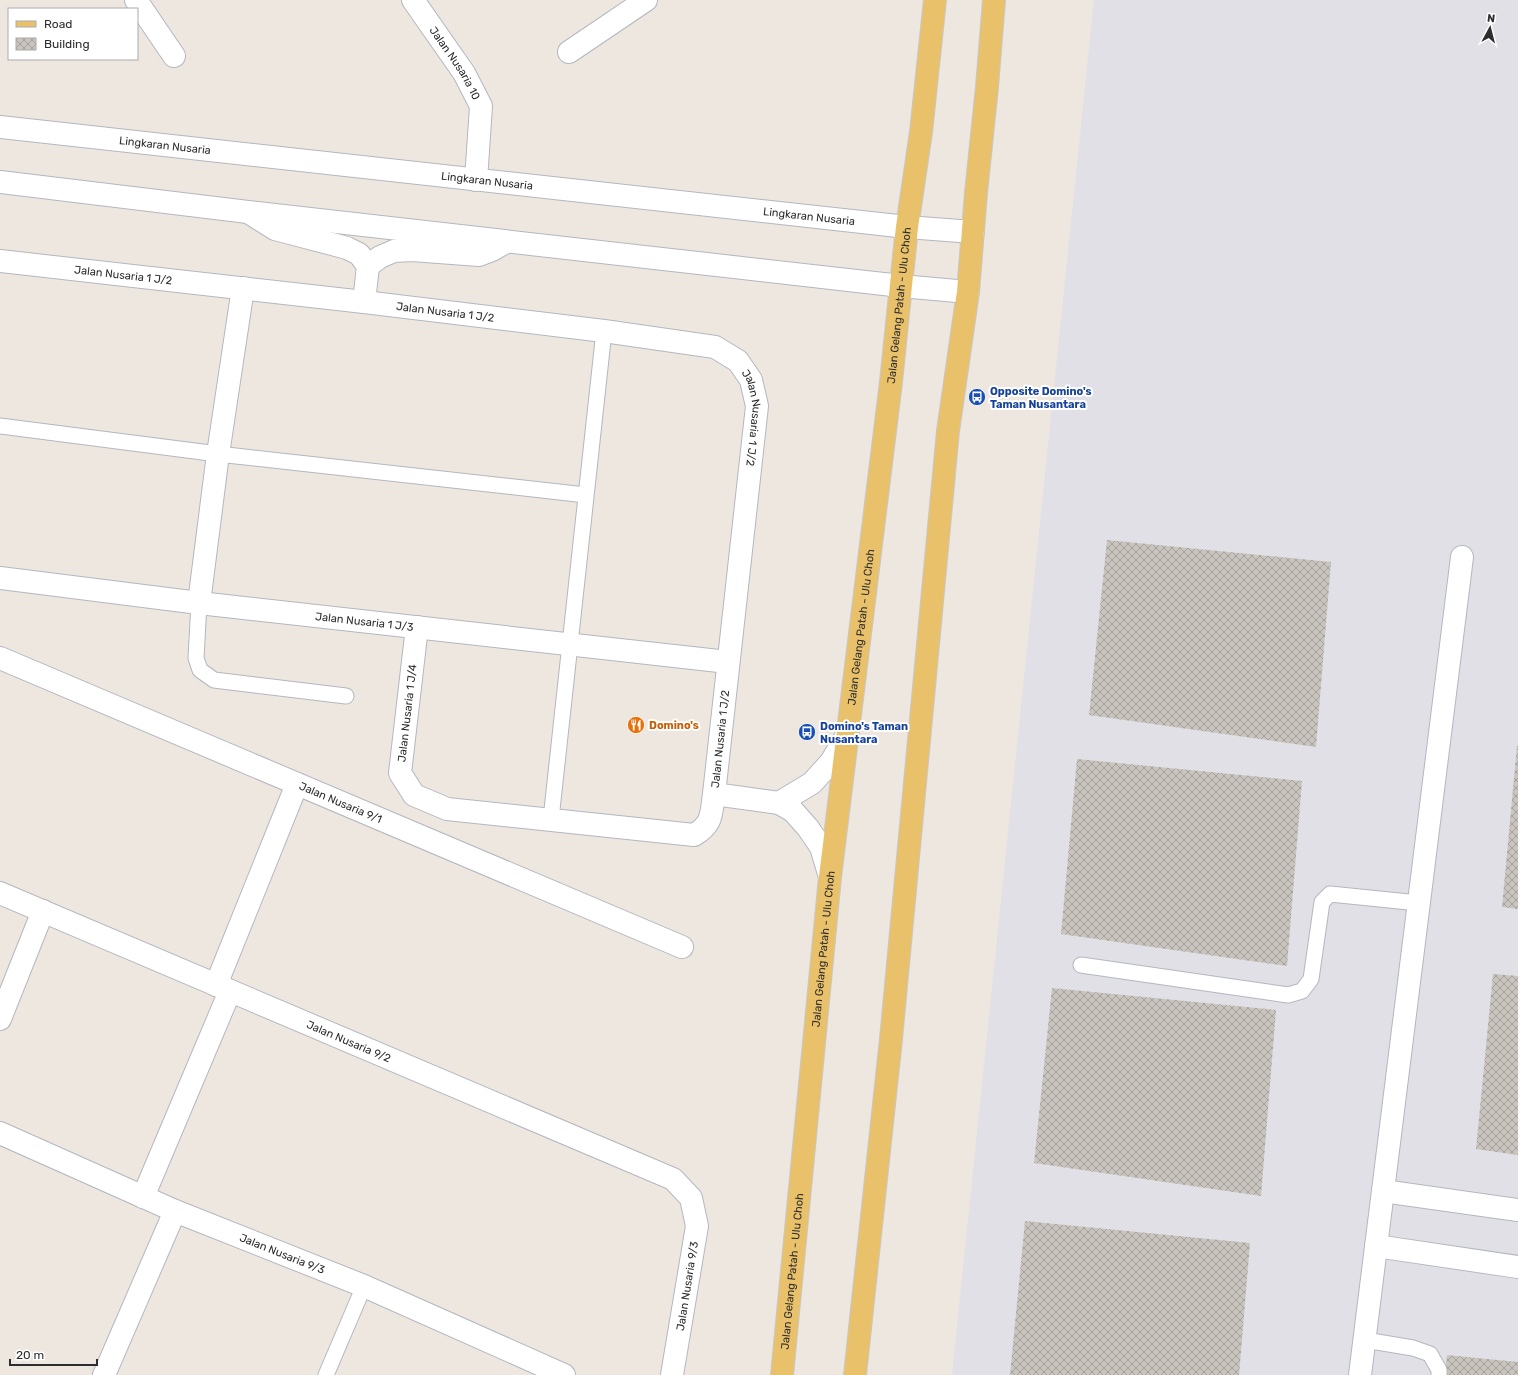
<svg xmlns="http://www.w3.org/2000/svg" width="1518" height="1375" viewBox="0 0 1518 1375" font-family="Rubik,sans-serif">
	<defs>
		<pattern id="building-cross-hatch" width="8" height="8" patternUnits="userSpaceOnUse"><rect width="8" height="8" fill="#c9c5be"/><path d="M0 0l8 8M0 8l8-8" fill="none" stroke="#a4a09b"/></pattern>
	</defs>
	<rect width="100%" height="100%" fill="#ede7e0"/>
	<path fill="#e1e0e6" d="M1094,0H1518V1375H952Z"/>
	<path fill="url(#building-cross-hatch)" d="M1107,540L1331,562L1316,747L1089,715Z
		M1517,746H1518V909L1502,907Z
		M1077,759L1302,781L1287,966L1061,934Z
		M1493,974L1518,976V1155L1476,1149Z
		M1052,988L1276,1010L1261,1196L1034,1163Z
		M1025,1221L1250,1243L1239,1375H1010Z
		M1447,1355L1518,1362V1375H1445Z"/>
	<g fill="none" stroke-linecap="round" stroke-linejoin="round">
		<defs>
			<path id="service" d="M0,426L218,454L586,495
				M199,603L196,658L200,670L214,680L346,696
				M551,819L604,331
				M1081,965L1288,995L1302,991L1311,979L1322,902L1330,894L1419,903
				M1365,1340L1413,1348L1430,1354L1439,1370V1375
				M326,1375L364,1286"/>
			<g id="minor">
				<path d="M136,0L174,56"/>
				<path id="s1" d="M413,0L464,73L481,106L476,180"/>
				<path d="M569,52L646,0"/>
				<path d="M248,212L275,229L347,248L359,254L368,266L364,302"/>
				<path id="s2" d="M0,261L364,302L604,331L715,347L738,361L751,380L757,406L714,794C711,814 713,824 694,835L447,809L414,795L400,773L417,627"/>
				<path d="M368,266L380,257L394,251L412,250L479,255L492,250L506,242"/>
				<path id="s3" d="M0,578L199,603L728,662"/>
				<path d="M199,603L218,454L243,288"/>
				<path id="s4" d="M0,658L682,947"/>
				<path d="M714,794L779,803L793,811L808,828L821,847L830,877"/>
				<path d="M779,803L812,783L831,762L848,733"/>
				<path id="s5" d="M0,893L673,1179L691,1198L697,1226L672,1375"/>
				<path d="M216,985L297,784"/>
				<path d="M0,1019L43,911"/>
				<path id="s6" d="M0,1133L175,1211L364,1286L564,1375"/>
				<path d="M1383,1191L1518,1210"/>
				<path d="M143,1197L230,991"/>
				<path d="M1376,1246L1518,1267"/>
				<path d="M104,1375L175,1211"/>
				<path d="M1360,1375L1462,557"/>
			</g>
			<g id="secondary">
				<path id="s7" d="M0,127L907,227L973,232"/>
				<path d="M0,182L248,212L901,286L968,292"/>
			</g>
			<g id="primary">
				<path id="s8" d="M782,1375L830,877L891,382L907,227L921,132L935,0"/>
				<path d="M855,1375L891,1039L948,431L968,292L976,193L987,87L994,0"/>
			</g>
		</defs>
		<use href="#service" stroke="#b3b7bf" stroke-width="17"/>
		<use href="#minor" stroke="#b3b7bf" stroke-width="24"/>
		<use href="#secondary" stroke="#b3b7bf" stroke-width="24"/>
		<use href="#primary" stroke="#c8c8c8" stroke-width="24"/>
		<use href="#service" stroke="#fff" stroke-width="15"/>
		<use href="#minor" stroke="#fff" stroke-width="22"/>
		<use href="#secondary" stroke="#fff" stroke-width="22"/>
		<use href="#primary" stroke="#e9c16a" stroke-width="22"/>
	</g>
	<defs>
		<symbol id="bus-disc" viewBox="-11 -11 22 22"><circle r="9.5" fill="#1a4fb4" stroke="#fff"/><path d="M-5-6H5V4H4V6H2V4H-2V6H-4V4H-5ZM-3.5-4V0h7V-4ZM-3.5 1.2v1.5H-2V1.2ZM2 1.2v1.5H3.5V1.2Z" fill="#fff"/></symbol>
		<symbol id="restaurant-disc" viewBox="-11 -11 22 22"><circle r="9.5" fill="#e8710a" stroke="#fff"/><path d="M-5-6h1v4h1v-4h1v4h1v-4h1v5L-1.5 .5V6h-2V.5L-5-1ZM5-6V6H3V1.5H1.5Q1.5-4 5-6Z" fill="#fff"/></symbol>
	</defs>
	<g fill-rule="evenodd">
		<use href="#bus-disc" x="967" y="387" width="20" height="20"/>
		<use href="#restaurant-disc" x="626" y="715" width="20" height="20"/>
		<use href="#bus-disc" x="797" y="722" width="20" height="20"/>
	</g>
	<g text-anchor="middle" stroke-width="4" stroke-linejoin="round" paint-order="stroke">
		<g font-size="11" fill="#2d2d2d" stroke="#fff">
			<text dy="4" stroke="none"><textPath href="#s1" startOffset="76">Jalan Nusaria 10</textPath></text>
			<text dy="4" stroke="none"><textPath href="#s7" startOffset="166">Lingkaran Nusaria</textPath></text>
			<text dy="4" stroke="none"><textPath href="#s7" startOffset="490">Lingkaran Nusaria</textPath></text>
			<text dy="4" stroke="none"><textPath href="#s7" startOffset="814">Lingkaran Nusaria</textPath></text>
			<text dy="4" stroke="none"><textPath href="#s2" startOffset="124">Jalan Nusaria 1 J/2</textPath></text>
			<text dy="4" stroke="none"><textPath href="#s8" startOffset="1076">Jalan Gelang Patah - Ulu Choh</textPath></text>
			<text dy="4" stroke="none"><textPath href="#s2" startOffset="448">Jalan Nusaria 1 J/2</textPath></text>
			<text dy="4" stroke="none"><textPath href="#s2" startOffset="808">Jalan Nusaria 1 J/2</textPath></text>
			<text dy="4" stroke="none"><textPath href="#s3" startOffset="367">Jalan Nusaria 1 J/3</textPath></text>
			<text dy="4" stroke="none"><textPath href="#s8" startOffset="752">Jalan Gelang Patah - Ulu Choh</textPath></text>
			<text dy="4" stroke="none"><textPath href="#s2" startOffset="1606">Jalan Nusaria 1 J/4</textPath></text>
			<text transform="translate(720 739) rotate(-84)" y="4">Jalan Nusaria 1 J/2</text>
			<text dy="4" stroke="none"><textPath href="#s4" startOffset="370">Jalan Nusaria 9/1</textPath></text>
			<text dy="4" stroke="none"><textPath href="#s8" startOffset="428">Jalan Gelang Patah - Ulu Choh</textPath></text>
			<text dy="4" stroke="none"><textPath href="#s5" startOffset="379">Jalan Nusaria 9/2</textPath></text>
			<text dy="4" stroke="none"><textPath href="#s6" startOffset="307">Jalan Nusaria 9/3</textPath></text>
			<text dy="4" stroke="none"><textPath href="#s8" startOffset="104">Jalan Gelang Patah - Ulu Choh</textPath></text>
			<text transform="translate(687 1286) rotate(-81)" y="4">Jalan Nusaria 9/3</text>
		</g>
		<g font-size="11" font-weight="bold" fill="#164399" stroke="#fff" text-anchor="start">
			<text x="990" y="395">Opposite Domino's<tspan x="990" dy="13">Taman Nusantara</tspan></text>
			<text x="820" y="730">Domino's Taman<tspan x="820" dy="13">Nusantara</tspan></text>
		</g>
		<g font-size="11" font-weight="bold" fill="#c56008" stroke="#fff" text-anchor="start">
			<text x="649" y="729">Domino's</text>
		</g>
	</g>
	<rect x="8" y="8" width="130" height="52" fill="#ffffff" stroke="#ababab"/>
	<rect x="16" y="21" width="20" height="6" fill="#e9c16a" stroke="#ababab"/>
	<text x="44" y="28" font-size="12" fill="#2d2d2d">Road</text>
	<rect x="16" y="38" width="20" height="12" fill="url(#building-cross-hatch)" stroke="#ababab"/>
	<text x="44" y="48" font-size="12" fill="#2d2d2d">Building</text>
	<g transform="translate(1490 28) rotate(7)" stroke="#ffffff" stroke-width="3" paint-order="stroke">
	<path d="M0-3L7 15L0 10L-7 15Z" fill="#2d2d2d"/>
	<text y="-6" font-size="11" font-weight="bold" text-anchor="middle" fill="#2d2d2d">N</text>
	</g>
	<path d="M10 1359v6h87v-6" fill="none" stroke="#2d2d2d" stroke-width="2"/>
	<text x="16" y="1359" font-size="12" fill="#2d2d2d" stroke="#ffffff" stroke-width="3" paint-order="stroke">20 m</text>
</svg>
